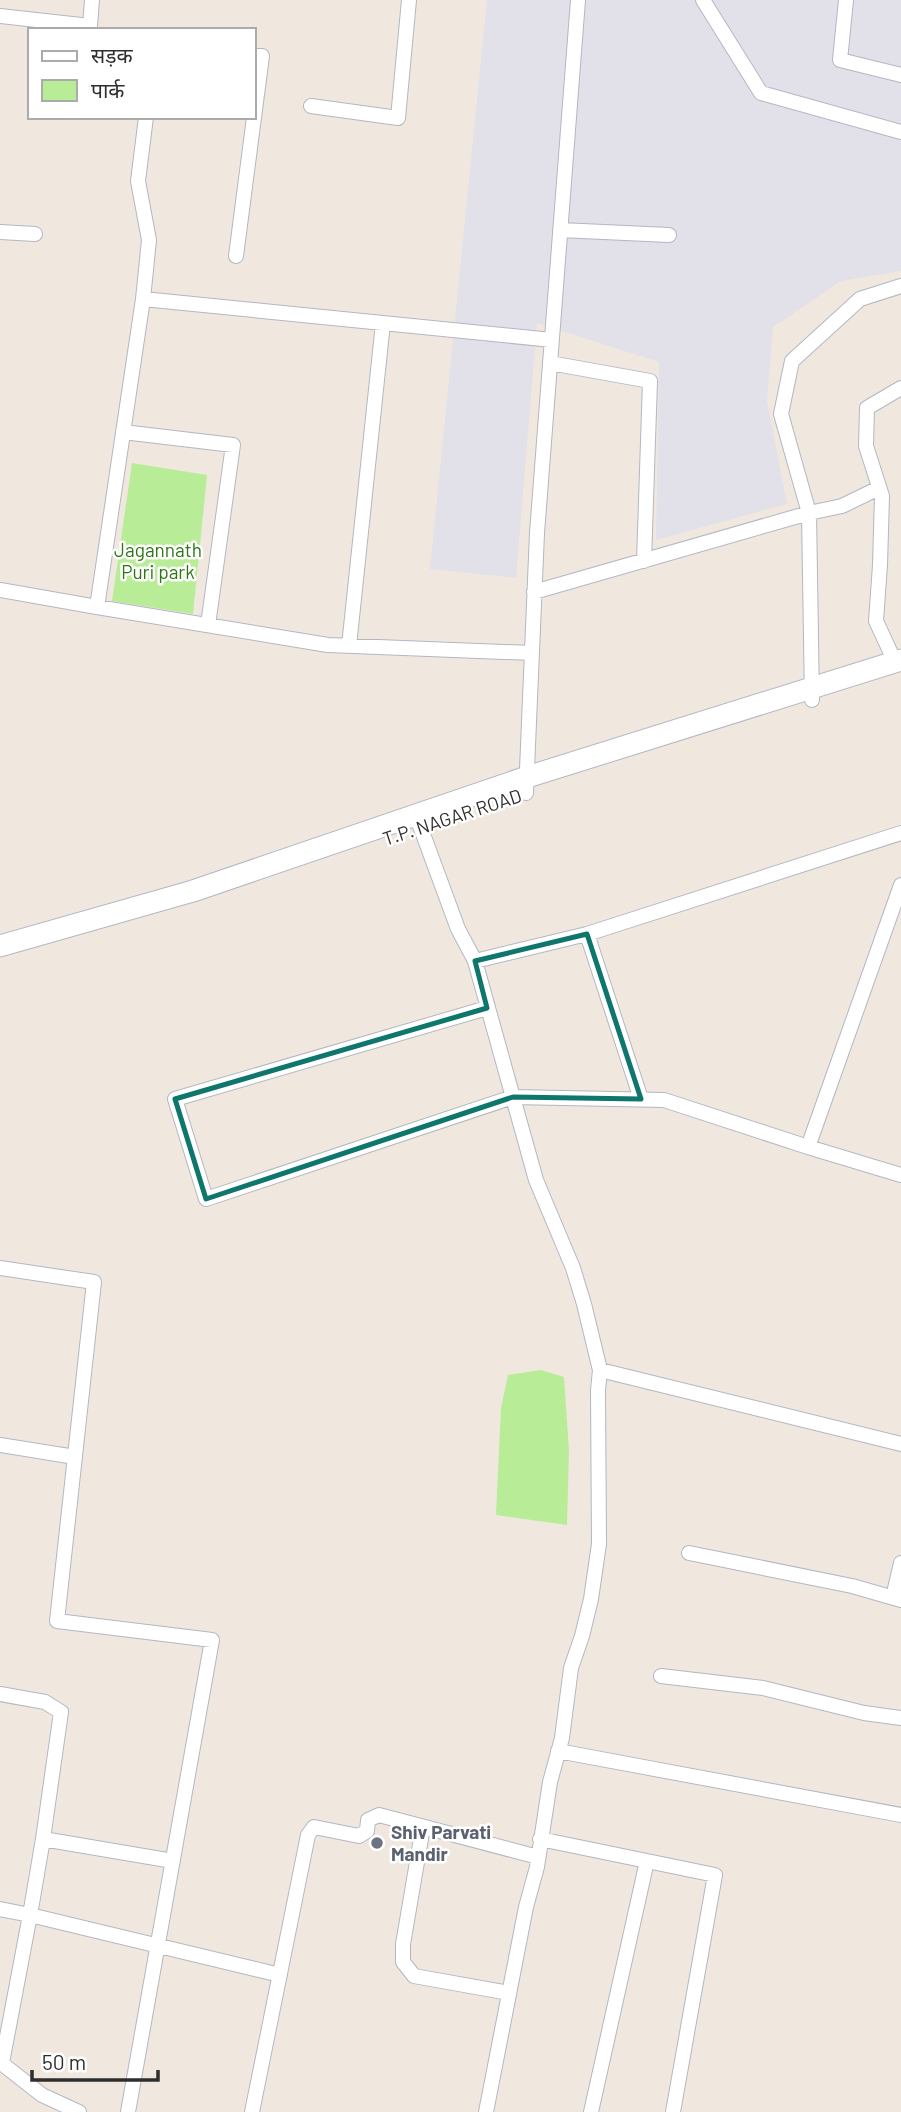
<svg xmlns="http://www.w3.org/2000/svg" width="901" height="2112" viewBox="0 0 901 2112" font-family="Barlow,'Noto Sans Devanagari',sans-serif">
	<rect width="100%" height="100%" fill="#f0e8df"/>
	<path fill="#e2e0e9" d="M487,0H901V271L841,281L773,327L767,401L787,504L656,540L659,362L537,323L516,578L430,569Z"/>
	<path fill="#b9ec97" d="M132,463L207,475L193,614L112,601Z
		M541,1370L564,1377L569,1451L567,1525L496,1515L501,1408L508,1375Z"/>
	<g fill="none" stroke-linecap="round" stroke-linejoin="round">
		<defs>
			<path id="street" d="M703,0L761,93L901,132
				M846,0L840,60L901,75
				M0,16L90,26L92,0
				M311,106L398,118L409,0
				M560,230L669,235
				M0,232L35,234
				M236,256L262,56H254
				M143,299L149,240L138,181L146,117
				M550,363L650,381L644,561
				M123,432L233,445L208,625
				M0,590L97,607
				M534,592L809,513L842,506L879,488
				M349,646L383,323
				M532,653L328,645L97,607L143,299L552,340
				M895,662L876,621L880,565L882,496L866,446L867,408L901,388
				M812,700L809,513L781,414L792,361L860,299L901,286
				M526,793L537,533L578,0
				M416,815L458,929L475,961L536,1180L573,1268L584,1304L600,1370L598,1390L599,1544L591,1599L582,1636L571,1668L562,1738L550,1782L537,1867L526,1907L486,2112
				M901,885L808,1147L901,1175
				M587,934L901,833
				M475,961L587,934L641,1099
				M487,1008L175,1099L206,1199L513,1097L664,1100L808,1147
				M0,1268L94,1282L57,1621L212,1640L128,2112
				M600,1370L901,1444
				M0,1445L75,1457
				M689,1553L852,1586L901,1600
				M893,1597L901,1563
				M661,1676L763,1688L864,1713L901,1718
				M0,1694L45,1702L61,1712L43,1839
				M558,1751L901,1815
				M423,1827L403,1944V1962L414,1976L509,1993
				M540,1839L715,1875L673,2112
				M0,1909L30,1915L43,1839L173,1861
				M0,2062L42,2095L79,2112
				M2,2063L30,1915L280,1975
				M252,2112L308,1835L314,1827L359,1836L367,1831L368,1820L379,1815L538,1857
				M591,2112L647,1861"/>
			<path id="secondary" d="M0,946L193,891L527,777L901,660"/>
		</defs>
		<use href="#street" stroke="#b3b7c2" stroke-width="16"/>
		<use href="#secondary" stroke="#b3b7c2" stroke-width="23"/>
		<use href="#street" stroke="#fff" stroke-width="14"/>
		<use href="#secondary" stroke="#fff" stroke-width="21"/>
	</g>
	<path fill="none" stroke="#0f766e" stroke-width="5" stroke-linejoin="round" d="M587,934L641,1099L513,1097L206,1199L175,1099L487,1008L475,961Z"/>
	<circle fill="#6b7280" stroke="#fff" stroke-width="2.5" cx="377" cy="1843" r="7"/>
	<g text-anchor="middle" stroke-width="5" stroke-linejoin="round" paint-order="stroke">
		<g font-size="19" fill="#2d7613" stroke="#fff">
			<text x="158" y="557">Jagannath<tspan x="158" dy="22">Puri park</tspan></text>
		</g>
		<g font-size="19" fill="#2e2e2e" stroke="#fff">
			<text transform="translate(452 817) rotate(-18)" y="7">T.P. NAGAR ROAD</text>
		</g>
		<g font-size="19" font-weight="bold" fill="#5b616d" stroke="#fff" text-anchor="start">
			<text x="391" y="1839">Shiv Parvati<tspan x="391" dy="22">Mandir</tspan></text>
		</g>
	</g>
	<rect x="28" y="28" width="228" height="91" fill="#ffffff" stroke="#ababab" stroke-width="2"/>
	<rect x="42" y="51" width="35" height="10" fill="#ffffff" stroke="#ababab" stroke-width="2"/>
	<text x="91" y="63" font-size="21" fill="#2e2e2e">सड़क</text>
	<rect x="42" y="80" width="35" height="21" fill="#b9ec97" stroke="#ababab" stroke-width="2"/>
	<text x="91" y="98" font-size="21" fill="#2e2e2e">पार्क</text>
	<path d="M32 2070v10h126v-10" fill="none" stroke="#2e2e2e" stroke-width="3.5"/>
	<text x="42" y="2070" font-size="21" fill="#2e2e2e" stroke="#ffffff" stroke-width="5" paint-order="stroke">50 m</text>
</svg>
